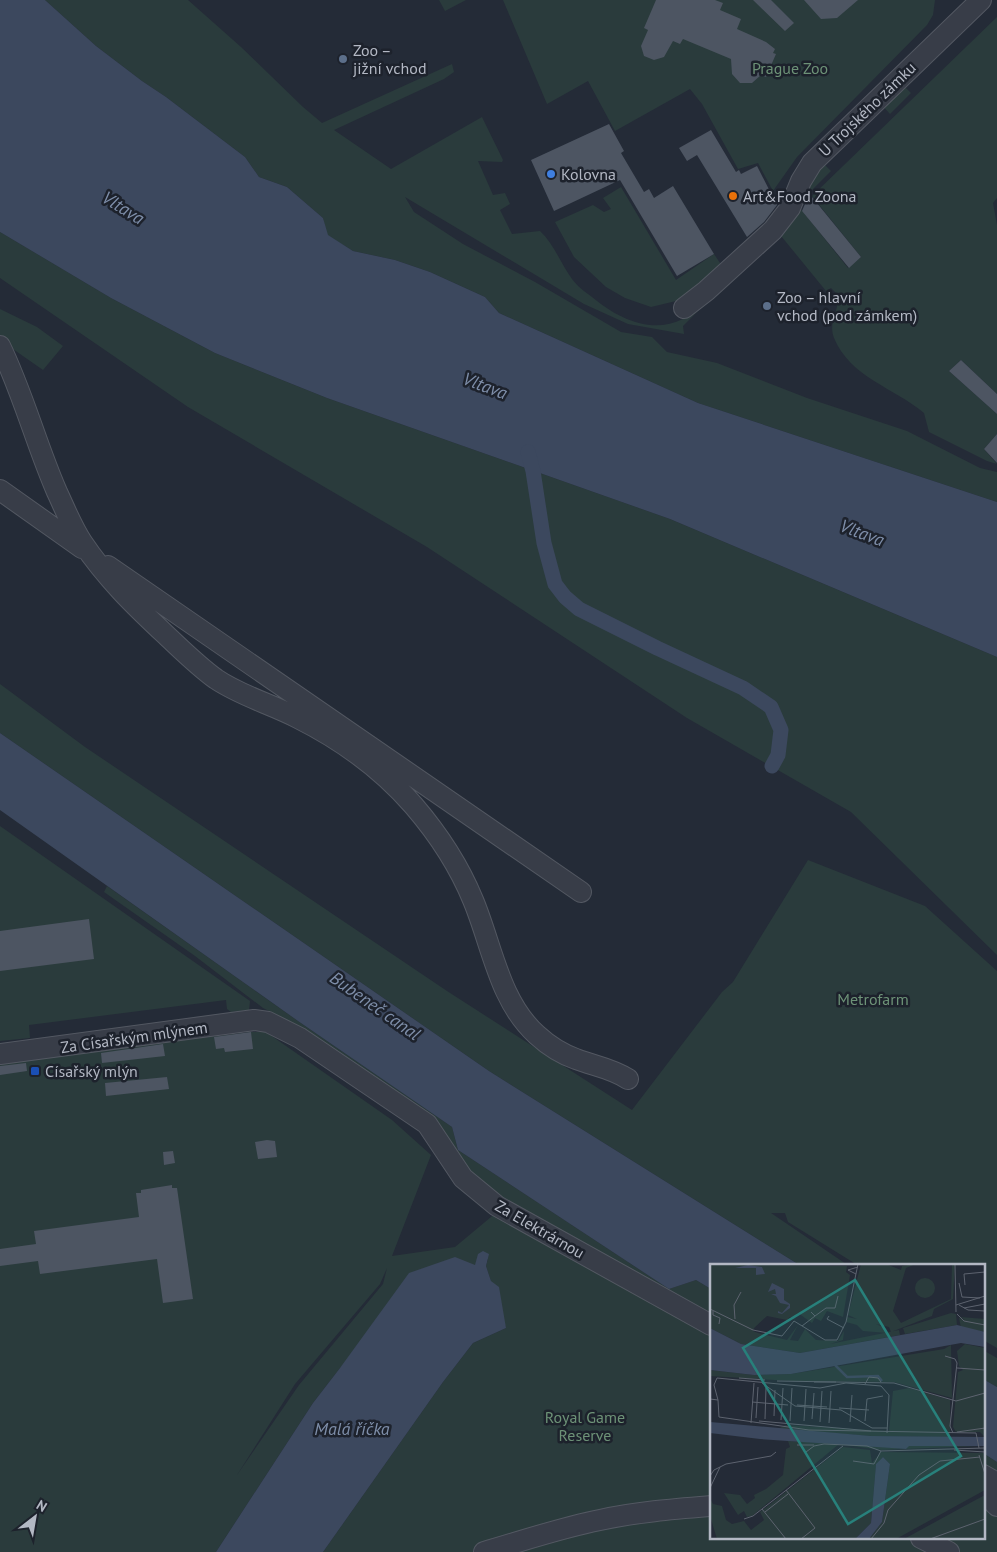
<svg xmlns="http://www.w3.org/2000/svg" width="997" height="1552" viewBox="0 0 997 1552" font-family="'PT Sans',sans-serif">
	<rect width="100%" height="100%" fill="#242b37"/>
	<path fill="#2a3b3c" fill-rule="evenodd" d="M45,0H188L241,47L303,107L322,123L452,64L454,72L444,79L334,130L391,169L482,117L503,160L502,162L478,161L493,195L505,193L510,204L500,210L512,234L540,231C554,244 561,264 572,279C577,286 585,292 592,297C617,318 651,335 683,319L723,286L683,326L684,334L628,324L584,304L405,197L414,212L463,244L535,282L621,332L652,337L667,352L717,363L807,398L907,431L980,468L997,472V502L698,403L499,313L485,297L430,272L395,260L353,251L327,235L323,218L287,187L259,177L245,157L166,97L142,81L96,46Z
		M439,0H466L445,11Z
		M503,0H935L933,15L927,25L797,157L773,191L758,163L738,169L702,104L690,89L615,131L588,81L547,104Z
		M997,17V198L993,203L997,225V394L961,360L949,371L997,414V434L984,449L997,464L987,461L929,432L924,413C893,387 851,378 834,338C827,320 843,308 835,295L836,293L831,288L826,291L777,231L800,208L848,268L861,257L812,196Z
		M901,83L911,93L890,114L880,103Z
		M822,162L831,171L805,197L808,183Z
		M621,187L676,280L714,254L722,266L676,301L651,307L625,298L606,287L574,257L555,222L593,205L604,212L611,209L603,198Z
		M0,232L111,298L215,353L327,398L670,519L997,657V955L851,812L687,718L427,547L188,407L0,278Z
		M0,309L37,327L63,346L43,370L0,340Z
		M0,684L85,747L447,991L632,1110L722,992L733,982L808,860L925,906L997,971V1348L983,1340V1266H859L788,1222L785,1213H771L849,1266H801L489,1071L0,733Z
		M0,826L250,1001L249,1010L231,1012L227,1009L226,1000L29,1025L30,1038L0,1041Z
		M107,886L298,1021L452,1127L458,1150L669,1289L696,1280L711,1289V1318L506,1200L465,1170L413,1108L277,1015L263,1008L195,956L104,892Z
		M251,1032H266L392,1120L431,1155L392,1256L455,1247L497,1212L711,1335V1538H983V1499L997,1511V1552H323L443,1382L473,1343L506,1328L486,1266L488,1259L475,1265L340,1368L313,1403L216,1552H0V1062ZM387,1268L383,1284L299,1385L237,1475L295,1384L380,1284Z
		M983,1350L997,1358V1387L983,1379Z
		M983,1453L997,1462V1472L983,1465Z"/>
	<path fill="#3c485e" d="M0,0H45L96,46L142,81L166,97L245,157L259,177L287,187L323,218L328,235L353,251L395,260L430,272L485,297L499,313L698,403L997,502V657L670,519L327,398L215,353L111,298L0,232Z
		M0,733L489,1071L801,1266H711V1289L696,1280L669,1289L458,1150L452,1127L298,1021L0,810Z
		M483,1251L489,1254L486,1266L491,1281L499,1287L506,1328L473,1343L443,1382L323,1552H216L313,1403L340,1368L409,1273L455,1257L475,1265L478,1254Z
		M983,1379L997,1387V1462L983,1453Z"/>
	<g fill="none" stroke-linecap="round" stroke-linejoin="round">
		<path stroke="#3c485e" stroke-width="15" d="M528,452L533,471L544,543L555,584L565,597L579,609L657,648L743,688L771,707L781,730L778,755L772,766"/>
	</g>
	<path fill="#4d5562" d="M656,0H715L723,3L720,10L741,19L737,29L766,42L775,49L773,53L776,54L766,77L761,75L752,83H740L732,74L731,59L683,39L680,44L673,41L664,57L654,60L644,56L641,46L648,30L644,28Z
		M753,0H771L794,23L785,31Z
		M804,0H858L837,18L821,19Z
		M609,124L624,151L621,153L644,192L649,189L654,198L673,186L714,254L677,276L620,180L554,211L531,160Z
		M711,130L736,172L739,170L741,174L757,166L777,205L764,222L747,237L697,155L687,161L679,148Z
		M812,197L861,257L849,268L802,211L805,204Z
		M961,360L997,394V414L949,371Z
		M997,434V463L984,449Z
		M89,919L94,959L0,971V931Z
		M251,1032L253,1049L225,1052L224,1048L216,1049L214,1037Z
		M163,1044L165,1056L102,1063L101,1053Z
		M26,1063L27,1071L0,1075V1066Z
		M167,1077L169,1089L106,1096L105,1083Z
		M267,1140L275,1141L277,1157L258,1159L255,1142Z
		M173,1151L175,1163L164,1165L163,1152Z
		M172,1185V1188H177L193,1299L163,1303L157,1259L40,1274L38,1261L0,1266V1249L36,1244L34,1231L139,1217L136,1193H141V1190Z"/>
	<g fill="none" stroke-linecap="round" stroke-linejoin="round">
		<defs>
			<path id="minor" d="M684,308L706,291L773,230L790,208L801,181L812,163L981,0
				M0,346C23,393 36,444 57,492C65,509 72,527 82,542C106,578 135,606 166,635C182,650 198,666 216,679C241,696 271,704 298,718C342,740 381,768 414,806C438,834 459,866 473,900C492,945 499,1001 537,1035C549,1046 562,1054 576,1059C594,1066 611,1068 628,1079
				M0,490L82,548
				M108,566L581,892
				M0,1054L254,1020L268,1022L300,1038L427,1124L463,1178L497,1206L711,1325
				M983,1475L997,1483
				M983,1492L997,1506
				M921,1538L949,1552
				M484,1552C522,1541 560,1528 600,1520C636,1512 674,1509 711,1506"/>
		</defs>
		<use href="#minor" stroke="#535862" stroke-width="22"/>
		<use href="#minor" stroke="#383d48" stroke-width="20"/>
	</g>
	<g fill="#5c6f8a" stroke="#1d222c" stroke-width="2">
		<circle cx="343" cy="59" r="5"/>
		<circle cx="767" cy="306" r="5"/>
	</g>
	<circle fill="#3f7fe0" stroke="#1d222c" stroke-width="2" cx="551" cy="174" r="5"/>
	<circle fill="#e8710a" stroke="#1d222c" stroke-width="2" cx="733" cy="196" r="5"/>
	<rect fill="#1a4fb4" stroke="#1d222c" stroke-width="2" x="30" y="1066" width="10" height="10" rx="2.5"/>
	<g text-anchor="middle" stroke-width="5" stroke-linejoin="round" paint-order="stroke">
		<g font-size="16" fill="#b3b8c4" stroke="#1d222c" text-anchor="start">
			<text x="353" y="56">Zoo –<tspan x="353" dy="18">jižní vchod</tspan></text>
			<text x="561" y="180">Kolovna</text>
			<text x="743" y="202">Art&amp;Food Zoona</text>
			<text x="777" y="303">Zoo – hlavní<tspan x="777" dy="18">vchod (pod zámkem)</tspan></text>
			<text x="45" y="1077">Císařský mlýn</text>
		</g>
		<g font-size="16" fill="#6d9277" stroke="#1d222c">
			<text x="790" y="74">Prague Zoo</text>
			<text x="873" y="1005">Metrofarm</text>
			<text x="585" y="1423">Royal Game<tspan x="585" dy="18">Reserve</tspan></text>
		</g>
		<g font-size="16" fill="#b3b8c4" stroke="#1d222c">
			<text transform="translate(867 109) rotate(-44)" y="6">U Trojského zámku</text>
			<text transform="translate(134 1037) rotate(-8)" y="6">Za Císařským mlýnem</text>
			<text transform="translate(540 1229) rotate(30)" y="6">Za Elektrárnou</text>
		</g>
		<g font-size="18" font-style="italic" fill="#7e8ea9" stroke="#1d222c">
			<text transform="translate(123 208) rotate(32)" y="6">Vltava</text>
			<text transform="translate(485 386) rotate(21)" y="6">Vltava</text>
			<text transform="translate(862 533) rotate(21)" y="6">Vltava</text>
			<text transform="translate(375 1006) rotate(35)" y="6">Bubeneč canal</text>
			<text x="352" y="1435">Malá říčka</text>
		</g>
	</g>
	<g transform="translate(710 1264)">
		<rect width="275" height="275" fill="#242b37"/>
		<path d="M0,0L137,2L136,8L140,11L133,53L117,47L111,57L105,54L102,59L88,49L84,55L80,53L77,56L57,52L44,64L43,67L48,69L77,76L88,61L80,76L88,77L95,65L106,76L128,77L134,67L133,76L120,80L189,66L190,71L90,89L31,80L0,64ZM151,0H176L191,6L192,2L206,0L196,4L183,47L191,59L241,35L242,0H245L243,35L224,45L222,52L181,68L179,63L166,60L175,64L177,69L153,67L147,61L136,58L137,53L147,55L138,51ZM205 24a10 10 0 1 1 20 0a10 10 0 1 1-20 0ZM241,49L246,50L247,61L195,70L193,64ZM250,53L275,55V68L251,64L249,54L255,56ZM255,80L275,84V173L270,168H246L243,163L248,108L253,106L249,102L247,87ZM241,81L242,134L184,118L82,117L0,112V106L44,111L81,110L234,85ZM199,124L240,136V173L161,172L68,165L75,161L179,167L183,127ZM78,177L116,179L105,177L196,185L198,182H267L172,186L129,180L42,252L37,253L34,247L28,251L14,229L30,231L37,240L45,234L44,231L56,225L73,211L76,185L80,183ZM133,183L160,186L162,199L171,188L275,189V226L186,275H159L172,258L180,200L173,193L166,201L161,259L145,275H7L0,252V234L3,240L12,242L16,256L22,260L34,257L41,266L54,256L50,248ZM275,231V275H194L260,239Z" fill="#2a3b3c"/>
		<path d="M38,1L52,3L55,10L46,11V4H25ZM62,19L74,25V36L80,40V44L72,50L68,49V47L72,49L79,41L70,39L66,32L61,30H66L65,25L58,28ZM247,61L275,68V83L251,79L81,110L44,111L0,106V64L31,80L90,89ZM0,158L161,172L275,173V182H199L196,185L50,175L0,169ZM173,193L180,200L172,258L159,275H145L161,259L166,200Z" fill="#3c485e"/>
		<path fill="none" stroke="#3c485e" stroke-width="2.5" d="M124,100L137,113L168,112L172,117"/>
		<path fill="none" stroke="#5d636f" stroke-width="1" d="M245,0L246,48M146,10L138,6L148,3M249,19L252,33L270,34M255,21L254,10L275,8M246,41L275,32M249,41L258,46L275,47M254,44L275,40M0,45L43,66L72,72L84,57L115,76H127L136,58L148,0M3,47V51L10,54L9,60M101,48L105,52L116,44H125L128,32M247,50L254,57L275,61M119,52L117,55L134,64M25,55L24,41L31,28M92,62L105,52M235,92L245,95L247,99L240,162L243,169M247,104L275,106M29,114L55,116M67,117L126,118H104M126,118L184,119L246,137L275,129M52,119L85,142L131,146L162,164H177M155,120L159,113L168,114L171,118M0,135L8,136L9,153M8,136L4,121L7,114L110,124L136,119L171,122L179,131L177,169M42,138L78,141M87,141L117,143M129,144L159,146M64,152L65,126M9,153L99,166L266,169L269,184M46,154L48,123M55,155L56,124M102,155L104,129M71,156L73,124M49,157L161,167M80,157L82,124M94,157L96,125M155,157L157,135L173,132M110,158L112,127M140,158L142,131M41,159L44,119M119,159L121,127M247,168L275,164M87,181H104M244,186L275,188M96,188L104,182L114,180L157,182L171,187L275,184M269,191L275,210M143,197L164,200L171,187M0,212L4,206L16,200L61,192L66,188M0,224L10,203M76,226L105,264L91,275M52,245L76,275M55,248L78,230M34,255L43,252L133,182M161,275L174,259L178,246L209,211L230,197L270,193M220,275L275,255"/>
		<path fill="#28807b" fill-opacity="0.15" stroke="#28807b" stroke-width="2.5" d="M145,16L251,192L138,260L33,84Z"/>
		<rect width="275" height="275" fill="none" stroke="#b3b8c4" stroke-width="2.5"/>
	</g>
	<g transform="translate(35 1517) rotate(31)" stroke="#1d222c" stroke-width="4" paint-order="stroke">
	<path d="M0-4L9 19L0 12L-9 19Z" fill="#b3b8c4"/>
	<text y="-8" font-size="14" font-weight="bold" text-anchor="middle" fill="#b3b8c4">N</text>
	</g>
</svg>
